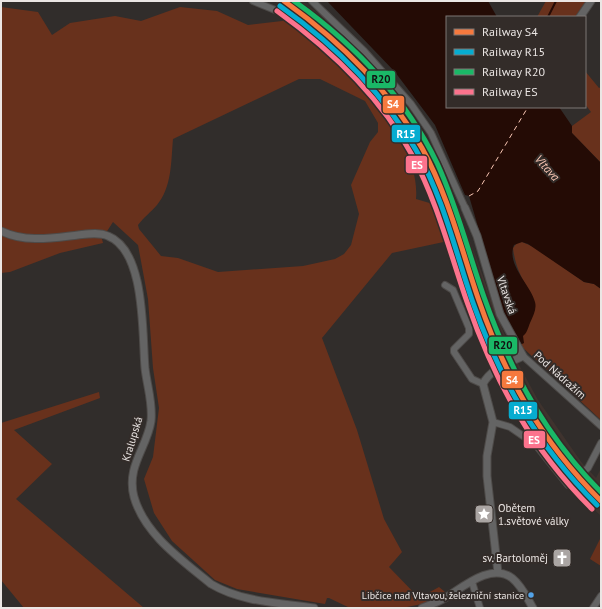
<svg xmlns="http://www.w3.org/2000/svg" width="602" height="609" viewBox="0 0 602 609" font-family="'PT Sans',sans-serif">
	<rect width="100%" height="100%" fill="#312d2b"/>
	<path fill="#3f332e" d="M274,1H301L330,21L389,80L412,112L431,144L445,173L503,331L519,365L538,400L582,463L596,478L601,468V516L579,495L543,450L525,425L500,378L481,333L443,207L418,151L399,120L377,90L333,44L306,22Z"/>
	<path fill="#68311c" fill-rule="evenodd" d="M546,1H586L575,17H537Z
		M1,7L38,12L52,35L70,23L115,16L141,21L180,7L217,11L248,25L282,21L297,16L333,44L377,90L381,96L377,102C395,133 419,162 416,199L443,207L453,240L392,253L322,338L357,430L384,519L402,552L389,567L419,598L439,587L445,592L422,604L402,608H350L329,598H327L325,604L237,589L215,580L172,541L154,513L144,479L153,457L159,408L153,368L148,299L138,245L113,222L102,239L103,243L60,253L10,272L1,273ZM299,79H320L365,101L378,123V132L370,142L351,185L359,214L351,245L344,254L335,259L303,266L218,272L178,258L161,256L139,229L138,225C144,217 151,212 157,205C172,187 171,162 173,139Z
		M585,71L599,88L601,87V163L572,133V126L591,112L585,104Z
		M522,242L534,247L584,282L594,284L601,289V420L520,345L532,295C522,280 515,266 513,248L517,243Z
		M99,392L100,398L14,430L52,464L16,499L144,608H24L1,580V423Z
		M600,539L601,540V566L590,559Z"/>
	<path fill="#240b05" d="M327,1H488L497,17H447V107H559L572,126V133L601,163V289L594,284L584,282L528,244L522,242L514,245C506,265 531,285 535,302C537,309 533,316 530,323C528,328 527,333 523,336L524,343L520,345L502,308L469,196L465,195L435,125L395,72Z"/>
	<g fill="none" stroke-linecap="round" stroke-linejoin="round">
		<path stroke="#240b05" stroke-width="2" d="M548,17L556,1"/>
		<path stroke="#f9c6b4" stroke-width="1" stroke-dasharray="5 4" stroke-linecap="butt" d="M469,196L478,191L528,107"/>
		<defs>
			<path id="minor" d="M253,1L280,12L287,11L295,1
				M312,1L364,51L411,104L431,133L465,208
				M445,285L453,290L469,328V334L454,349V352L472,379L483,384
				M523,356L601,426
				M493,422L510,427L536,445L568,485L588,468L601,443
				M472,582L480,608
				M593,608L601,596"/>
			<path id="tertiary" d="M580,17L591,1
				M465,208L477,236L500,314L523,356C509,363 490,369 483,384L493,422L487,456V476L498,573
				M1,231C26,243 52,238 78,235C88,234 99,232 108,236C146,251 142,334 145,368C147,386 153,403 151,421C147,448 126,466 134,497C145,535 182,560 211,584C241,602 280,603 314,608
				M422,608C430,605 438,602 445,598C462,588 491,562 512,578C522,586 527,598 533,608"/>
		</defs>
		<use href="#minor" stroke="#4e4b49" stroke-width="8"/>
		<use href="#tertiary" stroke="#4e4b49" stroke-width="9"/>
		<use href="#minor" stroke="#646464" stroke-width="6"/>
		<use href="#tertiary" stroke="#646464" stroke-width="7"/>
		<defs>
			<path id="rail-1" d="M284,1C340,41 388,88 422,148C448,195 461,248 478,298C505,377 542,442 601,501"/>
			<path id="rail-2" d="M280,6C335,45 382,91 416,150C443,197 455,250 472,300C500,380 537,445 597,505"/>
			<path id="rail-3" d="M294,1C353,43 405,97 437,163C457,206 468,252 484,297C510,371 546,437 601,492"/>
			<path id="rail-4" d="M277,11C331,50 380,96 412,155C437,201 450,253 467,302C495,383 532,449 592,509"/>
		</defs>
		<use href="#rail-1" stroke="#332c29" stroke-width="8"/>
		<use href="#rail-2" stroke="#332c29" stroke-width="8"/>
		<use href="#rail-3" stroke="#332c29" stroke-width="8"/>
		<use href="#rail-4" stroke="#332c29" stroke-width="8"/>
		<use href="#rail-1" stroke="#f6793e" stroke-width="5"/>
		<use href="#rail-2" stroke="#06acd0" stroke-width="5"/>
		<use href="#rail-3" stroke="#1ab867" stroke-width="5"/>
		<use href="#rail-4" stroke="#fc738d" stroke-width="5"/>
	</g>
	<defs>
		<symbol id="sight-square" viewBox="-11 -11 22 22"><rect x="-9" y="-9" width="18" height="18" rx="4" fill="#aaa5a3" stroke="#332c29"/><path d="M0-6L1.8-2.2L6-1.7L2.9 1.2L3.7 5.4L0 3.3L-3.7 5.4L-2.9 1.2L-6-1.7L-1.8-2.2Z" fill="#fff"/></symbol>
		<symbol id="church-square" viewBox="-11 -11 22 22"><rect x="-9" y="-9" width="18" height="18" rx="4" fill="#aaa5a3" stroke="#332c29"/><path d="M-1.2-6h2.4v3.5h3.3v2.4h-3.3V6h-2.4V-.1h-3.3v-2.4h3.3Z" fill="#fff"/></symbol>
	</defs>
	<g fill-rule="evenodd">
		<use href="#sight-square" x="473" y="503" width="22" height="22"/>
		<use href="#church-square" x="551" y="547" width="22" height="22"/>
	</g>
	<circle fill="#53a3e8" stroke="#332c29" stroke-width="1.5" cx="531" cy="595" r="3.5"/>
	<g text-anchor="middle" stroke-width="4" stroke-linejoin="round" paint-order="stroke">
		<g font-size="10" fill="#ebe6e4" stroke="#332c29" text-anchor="end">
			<text x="524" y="599">Libčice nad Vltavou, železniční stanice</text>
		</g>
		<g font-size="11" fill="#ebe6e4" stroke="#332c29">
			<text transform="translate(507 295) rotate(71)" y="4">Vltavská</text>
			<text transform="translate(560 375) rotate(42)" y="4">Pod Nádražím</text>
			<text transform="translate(132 439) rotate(-73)" y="4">Kralupská</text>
		</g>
		<g font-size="11" fill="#ebe6e4" stroke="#332c29" text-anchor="start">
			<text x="498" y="512">Obětem<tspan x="498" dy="13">1.světové války</tspan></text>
			<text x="548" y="562" text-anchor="end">sv. Bartoloměj</text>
		</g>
		<g font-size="12" font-style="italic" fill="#f9c6b4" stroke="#332c29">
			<text transform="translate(547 168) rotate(48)" y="4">Vltava</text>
		</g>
	</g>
	<g stroke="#332c29" stroke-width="1.5">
		<rect x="366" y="70" width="30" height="19" rx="4" fill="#1ab867"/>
		<rect x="382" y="95" width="23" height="19" rx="4" fill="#f6793e"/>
		<rect x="391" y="124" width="30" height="19" rx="4" fill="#06acd0"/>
		<rect x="405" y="155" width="23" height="19" rx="4" fill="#fc738d"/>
		<rect x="488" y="336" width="30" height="19" rx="4" fill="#1ab867"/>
		<rect x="501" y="370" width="23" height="19" rx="4" fill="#f6793e"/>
		<rect x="508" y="401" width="30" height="19" rx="4" fill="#06acd0"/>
		<rect x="523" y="430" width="23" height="19" rx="4" fill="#fc738d"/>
	</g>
	<g font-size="11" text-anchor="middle" font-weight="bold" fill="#fff">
		<text x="393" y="108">S4</text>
		<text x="406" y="138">R15</text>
		<text x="417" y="169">ES</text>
		<text x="512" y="384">S4</text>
		<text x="523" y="414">R15</text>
		<text x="534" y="444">ES</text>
	</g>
	<g font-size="11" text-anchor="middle" font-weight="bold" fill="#111">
		<text x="381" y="83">R20</text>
		<text x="503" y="349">R20</text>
	</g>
	<rect width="602" height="609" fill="none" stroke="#ebe6e4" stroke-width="4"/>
	<rect x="446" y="16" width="140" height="92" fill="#332c29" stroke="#7d7674"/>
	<rect x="454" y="29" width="20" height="6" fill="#f6793e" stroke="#7d7674"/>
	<text x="482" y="36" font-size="12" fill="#ebe6e4">Railway S4</text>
	<rect x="454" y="49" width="20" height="6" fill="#06acd0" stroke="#7d7674"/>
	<text x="482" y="56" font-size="12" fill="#ebe6e4">Railway R15</text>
	<rect x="454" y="69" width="20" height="6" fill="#1ab867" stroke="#7d7674"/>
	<text x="482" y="76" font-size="12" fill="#ebe6e4">Railway R20</text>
	<rect x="454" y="89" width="20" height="6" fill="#fc738d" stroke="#7d7674"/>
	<text x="482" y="96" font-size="12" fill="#ebe6e4">Railway ES</text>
</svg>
